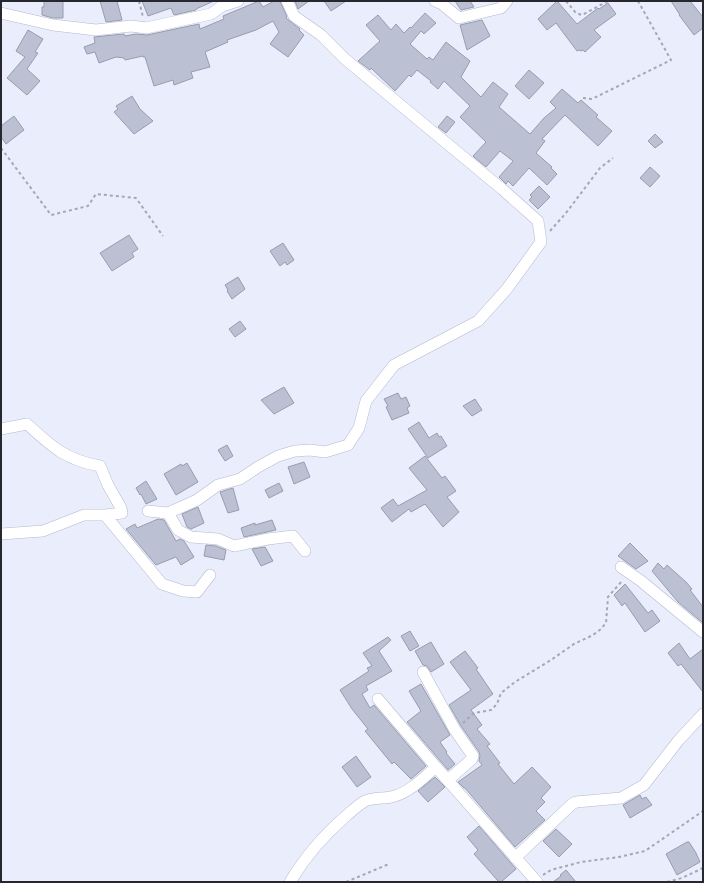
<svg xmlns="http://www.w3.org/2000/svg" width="704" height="883" viewBox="0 0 704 883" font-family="'Noto Serif',serif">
	<rect width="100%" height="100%" fill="#e9edfc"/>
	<path fill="#bcc0d3" stroke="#989caf" d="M44,1H63V18H53L42,15V7H44Z
		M100,1H117L122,20L106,22Z
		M142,1H214L196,9V10L174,15L171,8L148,16Z
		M259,1L263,7L274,1H280L287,17L286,18L300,29L299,30L304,35L288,57L270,44L279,32L273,21L256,30L227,40L228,42L205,52L210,67L191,72L193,78L174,85L173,80L154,86L145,57H143V56L125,60L124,58L116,57L99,63L95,52L87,54L84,47L95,43L94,37L124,34L125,36L136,34L147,35L199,24L200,29L224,19L223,16Z
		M295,1H309L298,9Z
		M324,1H346L331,11Z
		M455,1H470L474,7L461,10Z
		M557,1L577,24L598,8L599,9L608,3L616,14L594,30L601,37L585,52L583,50L581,51L579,50L577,51L556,23L547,30L538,19Z
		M671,1H690L703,17V28L694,35L679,15H680Z
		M425,13L436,23L424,34L421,31L410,44L427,59L429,57L433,60L446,42L470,61L461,77L481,97L493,82L508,94L499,107L530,134L544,118L556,108L550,102L562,89L578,103L581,100L598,115L596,117L612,131L598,146L565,115L542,139L545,141L536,153L552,167L551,168L557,174L547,185L529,168L513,186L508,181L506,184L499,177L513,161L500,151L486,167L473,156L486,142L460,117L470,106L444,81L438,89L430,82L431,81L417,70L411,77L409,75L395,91L371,68L370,70L358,61L380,41L366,25L378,15L391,30L396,24L404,33L410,27L411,28Z
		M482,20L490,36L467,50L460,25Z
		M28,30L43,39L35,52L38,53L27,69L40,81L27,95L7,78L25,57L16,51Z
		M529,70L544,83L529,99L515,86Z
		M132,96L140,109L153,121L134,134L114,112L118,109L116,106Z
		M14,116L24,130L6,144L1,137V126Z
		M447,116L455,122L446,133L438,127Z
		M655,134L663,142L655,148L648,141Z
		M650,167L660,176L650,187L640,178Z
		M539,186L550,197L538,209L529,200L532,197L530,195Z
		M129,235L138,249L132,253L134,257L112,271L100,253Z
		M283,243L294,260L287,265L285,262L280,266L270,251Z
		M238,277L245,289L232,299L227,291L228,290L225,285Z
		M240,321L246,329L235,337L229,329Z
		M284,387L294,403L274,414L261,400Z
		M398,393L401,399L406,397L410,406L407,408L409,413L392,420L386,407L388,406L384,399Z
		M475,399L482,410L472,416L463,406Z
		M419,422L429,438L437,433L439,437L441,436L447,446L428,458L408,429Z
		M227,445L233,456L225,461L218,450Z
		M425,456L442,478L445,476L456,491L447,497L459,512L443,527L425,504L411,512L409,509L392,522L381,508L393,499L398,506L427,490L409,468Z
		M304,462L310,477L294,484L288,467Z
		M187,463L198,482L176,495L164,474L181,464L182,466Z
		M146,481L157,499L146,504L141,494L140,495L136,488Z
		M279,483L283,491L269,498L265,490Z
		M233,488L239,510L228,513L220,492Z
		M198,507L204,523L191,529L187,527L182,514Z
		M158,519L164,520L176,541L180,539L184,541L194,557L181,565L176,557L156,565L126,529L135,524L137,528Z
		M272,520L276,530L244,537L241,528L255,523V525Z
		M630,543L648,561L636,569L618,556Z
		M206,545L216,546L226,550L224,560L204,556Z
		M265,547L273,561L261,566L252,549Z
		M658,563L664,569L667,565L686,582L692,589L690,590L703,607V623L678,602L652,571Z
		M625,584L648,613L652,610L660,621L645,632L625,603L622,606L614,595Z
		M410,631L419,646L410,651L401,636Z
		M388,637L391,640L379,651L392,671L366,686L368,690L362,694L370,708L374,705L426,766L411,779L394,762L392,764L365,731L368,729L352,709L340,690L369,671L367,668L372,666L363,653Z
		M431,642L444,664L431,672L427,666L423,665L415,651Z
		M679,643L690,659L703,649V692L681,664L678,666L668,653Z
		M465,651L478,668L476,669L493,694L471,710L482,725L477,729L490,744L487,746L500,763L498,764L514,784L532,767L551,787L541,798L545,802L536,811L545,820L515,847L465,788H464L458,782L482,765L479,761L480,755L479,752L461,726L449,705L471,690L450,662Z
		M421,684L450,735L440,742L447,752L446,753L455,764L448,770L407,722L421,711L409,691Z
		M356,756L371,777L357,787L342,767Z
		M435,777L445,787L428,802L418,791Z
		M640,795L642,799L646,797L652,805L630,818L623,805Z
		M479,826L516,869L501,882H499L490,872L474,854L478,850L467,837Z
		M556,829L572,844L559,857L543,841Z
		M687,842H689L696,853L700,862L677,875L666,854Z
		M566,870L576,882H553L561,876L560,875Z"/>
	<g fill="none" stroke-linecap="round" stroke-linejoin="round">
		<defs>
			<path id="minor" d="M435,1L442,4L459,18L501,8L507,1
				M1,13L53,25L96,30L131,26L146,28L211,14L222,6L238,1
				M1,429L27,424C52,447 66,460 100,466L108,485L121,508L122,513L105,515
				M148,511L168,513L197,500L218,485L240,479L258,467L278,456L295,451L310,450L325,452L348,445L359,428L366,401L394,365L478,321L506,290L541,242L538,221L502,189L345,59L321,35L294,16L287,1
				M168,513L178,530L191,537L218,539L234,546L268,539L293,536L305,551
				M1,534L43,531L84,515H105L162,584L183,591L197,592L210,575
				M621,567L641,581L703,632
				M423,672L455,730L473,756L472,759L448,780
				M436,767L537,882
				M515,858L572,804L576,802L621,798L644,785L678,741L703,714
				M290,882C305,857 324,835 346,816C352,811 358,805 365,801C375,797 386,799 395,796C411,791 423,778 436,767L378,699"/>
		</defs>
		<use href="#minor" stroke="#b5b9cc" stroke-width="12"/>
		<path stroke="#a5a7b4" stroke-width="2" stroke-dasharray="3 3" stroke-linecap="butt" d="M139,1L143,17
			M566,1L576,13L582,15L608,1
			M583,98L592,99L671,60L638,1
			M1,148L51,215L88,206L96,194L136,198L163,236
			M550,231L566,213L600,168L613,158
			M463,723L474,713L491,710L497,704L501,693L515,682L551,660L574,644L593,635L601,629L606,623L608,597L622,581
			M543,875L551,870L581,862L619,857L645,851L703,811
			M346,882L389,864
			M667,882L682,878L703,868"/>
		<use href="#minor" stroke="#fff" stroke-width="11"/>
	</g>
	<rect width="704" height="883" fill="none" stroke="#26272f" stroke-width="4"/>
</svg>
